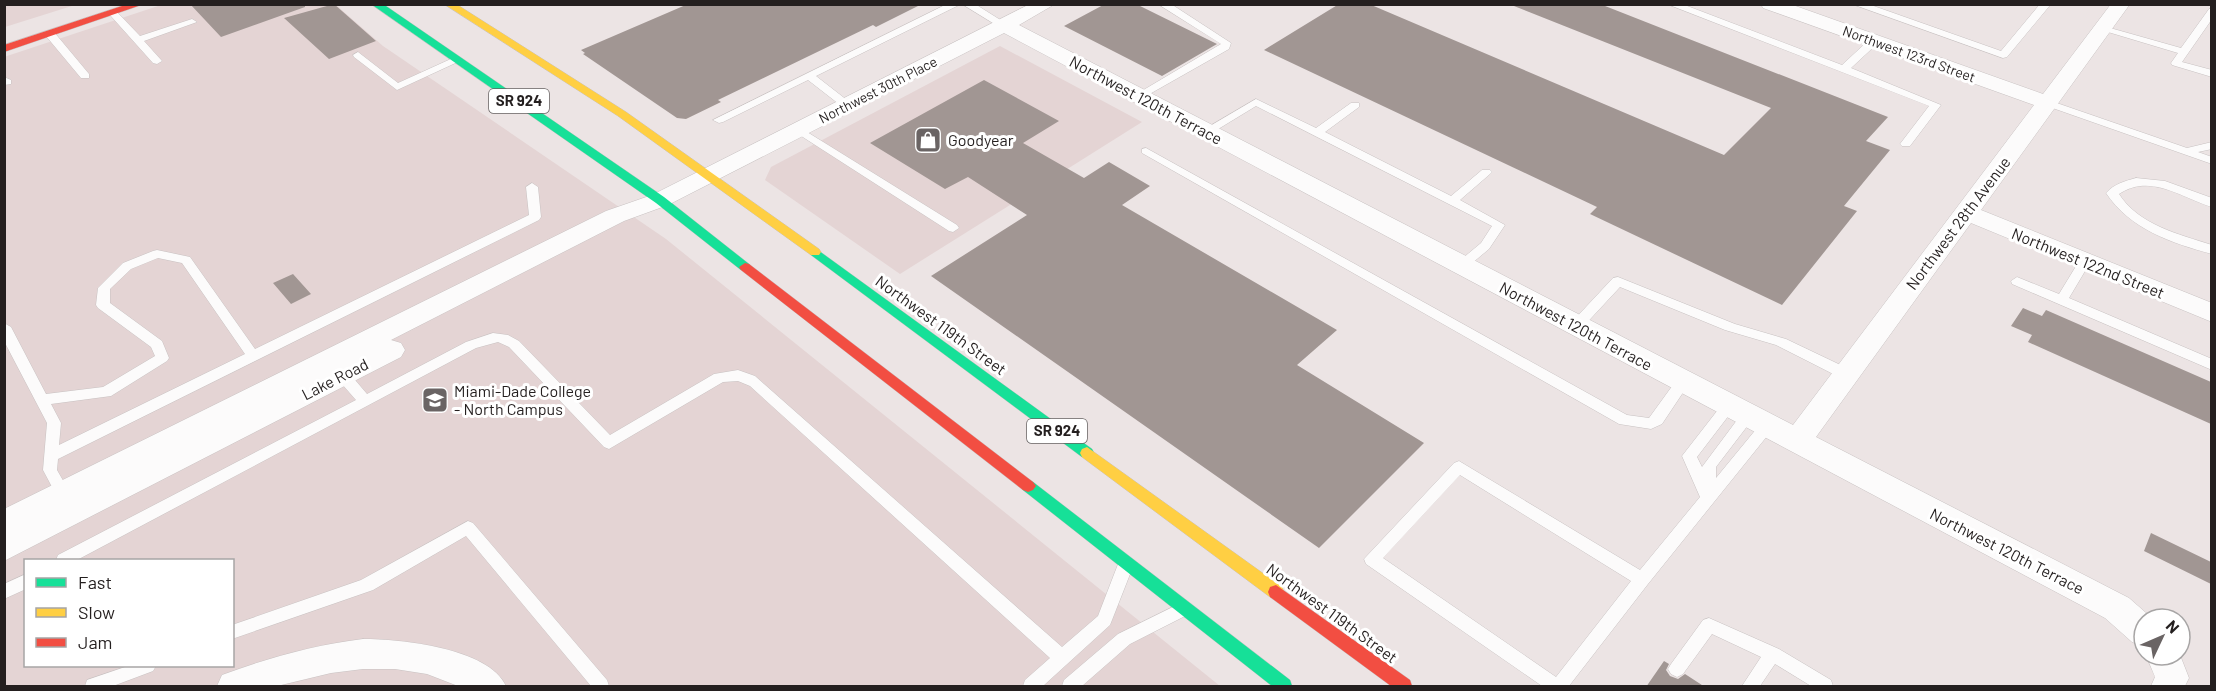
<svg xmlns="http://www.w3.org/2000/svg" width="2216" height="691" viewBox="0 0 2216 691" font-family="Barlow,sans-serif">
	<rect width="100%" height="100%" fill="#ece4e4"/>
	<path fill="#e4d4d4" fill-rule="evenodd" d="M5,4H75V5L5,27Z
		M161,5H336L383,46L666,239L1220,686H5L4,57ZM26,560H232V666H26Z
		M1000,46L1142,122L900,274L765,180L771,167Z"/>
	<path fill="#a19693" d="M190,4H305V7L221,37Z
		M334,4L376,41L329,59L284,18Z
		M688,4H922L876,27L873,25L718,100L721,102L686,119L677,118L583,54L585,53L581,50Z
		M1105,4H1136L1217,44L1162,76L1064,26Z
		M1339,4H1369L1724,155L1771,108L1514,6L1600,4L1888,117L1866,141L1890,150L1844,206L1857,211L1782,305L1590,214L1597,207L1264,50Z
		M984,80L1059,121L1023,143L1084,178L1109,162L1150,186L1122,205L1337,330L1297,365L1424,443L1319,548L931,276L1027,215L968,177L945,189L870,143Z
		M293,274L311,294L291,304L273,283Z
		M2023,308L2042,316L2046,310L2211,382V424L2028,342L2032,335L2011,326Z
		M2151,533L2211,562V584L2144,551Z
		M1664,661L1669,664L1666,670L1670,676L1678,679L1685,674L1705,687H1646Z"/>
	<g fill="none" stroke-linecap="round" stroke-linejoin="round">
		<defs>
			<path id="lane" d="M947,4H961L816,76L852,104V108H844L808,80L723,122L719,123L713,120Z
				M962,4H975L1010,26L1005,29L1001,28Z
				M1158,4H1171L1231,43L1229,49L1139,100L1134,97L1135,95L1221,44Z
				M1667,4H1682L1842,65L1870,39H1878V43L1851,68L1941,105L1910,146H1902L1900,144L1929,106Z
				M1852,4H1868L2001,51L2040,4H2051L2007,57L2003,58Z
				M2212,8V19L2182,62L2212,70V77L2172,65L2171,63L2178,53L2098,29L2103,26L2181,48L2209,9Z
				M113,10L116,11L140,36L192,19L197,22L144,41L162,61L157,64L153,63L110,15L108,13Z
				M50,31L54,32L89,74V78H81L46,36V32Z
				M358,52L398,83L453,58L457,57L462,60L397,90L354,57L353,55Z
				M4,77L11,80V84L4,85Z
				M1256,99L1316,128L1351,103H1359V107L1325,132L1451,196L1482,170H1490L1492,172L1490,174L1460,200L1505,225L1489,249L1465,269H1457L1455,266L1457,263L1481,243L1492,226L1256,106L1210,134H1202L1200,132Z
				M2048,100L2187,148L2212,142V149L2198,152L2212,157V164L2044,105V101Z
				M799,127L957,225L959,228L953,232L949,231L795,132L793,130Z
				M1146,148L1627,415L1649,418L1678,378H1688L1690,382L1662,424L1651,429L1619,424L1142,153V149Z
				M2136,178L2165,181L2212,198V207C2180,197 2150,173 2119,194C2139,225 2178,234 2212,245V254C2171,243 2130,229 2106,193C2114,184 2125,181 2136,178Z
				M532,183L538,187L541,217L539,220L58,459L57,470L73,498L70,502L65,504L60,502L43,470L47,423L4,341V323L11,327L46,394L103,387L155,356L151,347L98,308L96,305L98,288L123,263L153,251L157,250L190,257L255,349L529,215L526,187ZM158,258L182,263L245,354L59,445L61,423L51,404L111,396L167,361L169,358L162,341L110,303V289L131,269Z
				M2085,257L2091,261L2069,298L2212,359V370L2012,284L2011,281L2017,277L2059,294L2081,258Z
				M1618,277L1735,324L1786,339L1851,370L1853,374L1851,378H1841L1776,345L1725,330L1620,287L1581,329H1571L1569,326L1571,323L1613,278Z
				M493,333L508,335L519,341L610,435L714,374L738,370L755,376L1062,647L1098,616L1120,559L1126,557L1132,559L1134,564L1112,620L1110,625L1043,686H1023L1025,680L1050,658L750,386L738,381L723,382L609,449L604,447L509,347L498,342L476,348L77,560H56L58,555L356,400L334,375L332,371L334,367H344L367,394L466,342Z
				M1729,401L1734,402L1736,406L1697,457L1702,467L1743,412H1753L1755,416L1716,467V478L1762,422H1772L1774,426L1772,430L1648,584L1569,686H1542L1366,564L1364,559L1454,463L1459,461L1640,570L1700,497L1682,456L1724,402ZM1460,475L1631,581L1556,677L1383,558Z
				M468,521L473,523L607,680L609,686H591L466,536L373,590L232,639V625L361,580Z
				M26,574V589L4,599V584Z
				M1181,603L1187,605L1189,610L1187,615L1130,644L1082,686H1062L1064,680L1118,634Z
				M1709,618L1779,649L1831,680L1833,686H1811L1775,664L1760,686H1742L1761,657L1712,634L1683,674L1677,677L1671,674L1668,669L1671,664L1703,620Z
				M128,666H156L153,671L113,686H85L87,680Z"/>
			<path id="street" d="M1030,4H1055L1019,25L1793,425L2034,105L1763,8L1761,4H1790L2043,94L2111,4H2130L1981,210L2212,303V322L1971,223L1816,437L2129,598L2153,619H2144V647L2132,642L2105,618L1004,33L668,205L624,221L391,340L401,343L405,350L401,357L4,561V509L606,211L652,195Z
				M363,639C400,639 489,648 506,686H458L427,674L395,669H363L331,673L277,686H217L222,675C268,658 314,645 363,639Z
				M2146,655H2180L2189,678L2185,686H2151L2155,677Z"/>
			<path id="fast" d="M371,4H383L664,197L749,264L751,267L749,270H741L656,203Z
				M815,248L1092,449L1094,453L1092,457H1082L811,255L809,252Z
				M1028,480L1033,482L1290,680L1292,686H1272L1023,490L1020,486L1023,482Z"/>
			<path id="slow" d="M444,4H456L626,112L819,249L821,252L819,255H811L618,116Z
				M1087,447L1282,587L1284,592L1282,597L1276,599L1270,597L1082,457L1080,453L1082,449Z"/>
			<path id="jam" d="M128,4H144L4,52V45Z
				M745,263L749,264L1033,482L1036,486L1033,490L1028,492L1023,490L741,270L739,267Z
				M1276,585L1410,680L1412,686H1391L1270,597L1268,592L1270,587Z"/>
		</defs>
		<use href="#lane" stroke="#c8c2c2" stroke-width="1"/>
		<use href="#street" stroke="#c8c2c2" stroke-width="1"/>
		<use href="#fast" stroke="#c8c2c2" stroke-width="1"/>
		<use href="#slow" stroke="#c8c2c2" stroke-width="1"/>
		<use href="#jam" stroke="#c8c2c2" stroke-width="1"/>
		<use href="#lane" fill="#fcfbfb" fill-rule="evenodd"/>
		<use href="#street" fill="#fcfbfb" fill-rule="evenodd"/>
		<use href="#fast" fill="#16e098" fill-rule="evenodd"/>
		<use href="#slow" fill="#ffcf43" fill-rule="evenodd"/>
		<use href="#jam" fill="#f24e42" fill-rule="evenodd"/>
	</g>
	<defs>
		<symbol id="shop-square" viewBox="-11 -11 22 22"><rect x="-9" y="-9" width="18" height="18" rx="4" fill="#6a6464" stroke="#fff"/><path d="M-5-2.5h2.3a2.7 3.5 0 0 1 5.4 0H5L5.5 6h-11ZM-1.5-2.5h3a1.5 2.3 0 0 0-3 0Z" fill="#fff"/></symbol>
		<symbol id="university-square" viewBox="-11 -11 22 22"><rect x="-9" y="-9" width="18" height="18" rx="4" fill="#6a6464" stroke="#fff"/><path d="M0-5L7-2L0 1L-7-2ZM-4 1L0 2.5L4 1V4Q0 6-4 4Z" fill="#fff"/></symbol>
	</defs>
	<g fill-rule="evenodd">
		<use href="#shop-square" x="913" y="125" width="30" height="30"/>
		<use href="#university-square" x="420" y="385" width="30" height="30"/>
	</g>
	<g text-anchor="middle" stroke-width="6" stroke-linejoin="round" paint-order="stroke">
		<g font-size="14" fill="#241f1f" stroke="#fff">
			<text transform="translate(1909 54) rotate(20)" y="5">Northwest 123rd Street</text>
			<text transform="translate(878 90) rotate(-27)" y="5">Northwest 30th Place</text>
		</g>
		<g fill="#fff" stroke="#666262" stroke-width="1.5">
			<rect x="489" y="89" width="60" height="24" rx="4.5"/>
			<rect x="1027" y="419" width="60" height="24" rx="4.5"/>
		</g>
		<g font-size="15" font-weight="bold" fill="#241f1f">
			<text x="519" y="106">SR 924</text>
			<text x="1057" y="436">SR 924</text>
		</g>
		<g font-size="16" fill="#241f1f" stroke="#fff">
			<text transform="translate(1146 100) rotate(28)" y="6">Northwest 120th Terrace</text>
			<text transform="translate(1958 223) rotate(-53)" y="6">Northwest 28th Avenue</text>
			<text transform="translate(2088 263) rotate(22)" y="6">Northwest 122nd Street</text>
			<text transform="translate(941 325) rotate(36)" y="6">Northwest 119th Street</text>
			<text transform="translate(1576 326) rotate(28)" y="6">Northwest 120th Terrace</text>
			<text transform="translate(335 379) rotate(-27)" y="6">Lake Road</text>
			<text transform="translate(2007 551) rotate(27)" y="6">Northwest 120th Terrace</text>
			<text transform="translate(1332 613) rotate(36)" y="6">Northwest 119th Street</text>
		</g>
		<g font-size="16" fill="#241f1f" stroke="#fff" text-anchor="start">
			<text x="948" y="146">Goodyear</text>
			<text x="454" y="397">Miami-Dade College<tspan x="454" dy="18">- North Campus</tspan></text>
		</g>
	</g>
	<rect width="2216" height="691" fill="none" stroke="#241f1f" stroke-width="12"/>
	<rect x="24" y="559" width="210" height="108" fill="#ffffff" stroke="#a7a5a5" stroke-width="1.5"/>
	<rect x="36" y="578" width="30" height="9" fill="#16e098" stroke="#a7a5a5" stroke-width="1.5"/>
	<text x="78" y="589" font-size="18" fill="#241f1f">Fast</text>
	<rect x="36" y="608" width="30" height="9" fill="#ffcf43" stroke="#a7a5a5" stroke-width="1.5"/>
	<text x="78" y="619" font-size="18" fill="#241f1f">Slow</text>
	<rect x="36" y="638" width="30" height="9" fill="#f24e42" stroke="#a7a5a5" stroke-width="1.5"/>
	<text x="78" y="649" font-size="18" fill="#241f1f">Jam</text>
	<g transform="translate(2162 637) rotate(46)"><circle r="28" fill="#ffffff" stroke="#a7a5a5" stroke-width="1.5"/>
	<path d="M0-4.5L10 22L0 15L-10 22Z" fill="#6a6464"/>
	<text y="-9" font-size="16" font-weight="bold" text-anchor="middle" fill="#241f1f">N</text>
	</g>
</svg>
